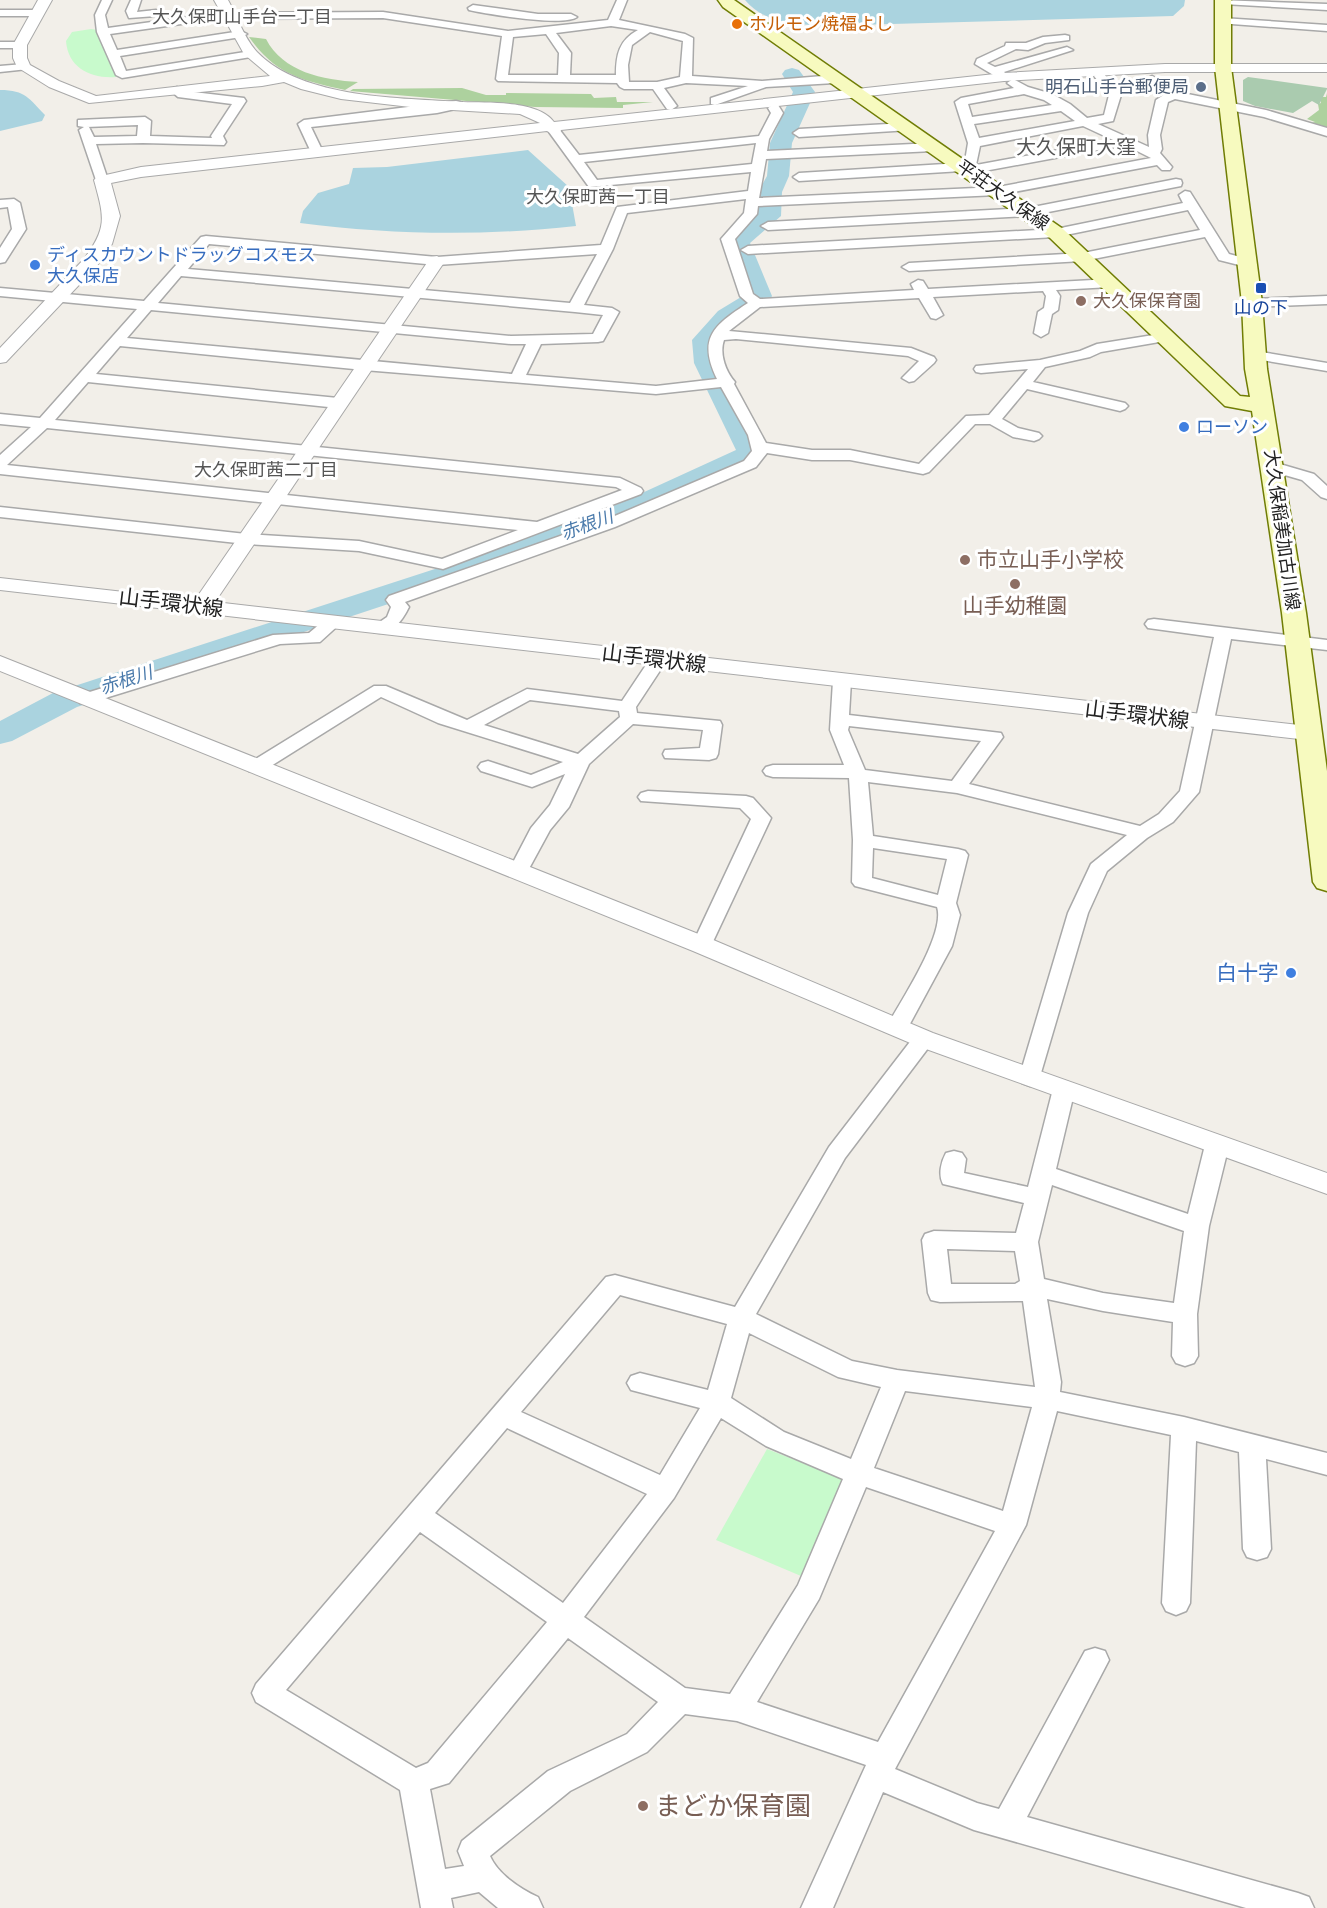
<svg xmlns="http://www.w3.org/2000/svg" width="1327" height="1908" viewBox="0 0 1327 1908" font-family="'Titillium Web','Noto Sans JP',sans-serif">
	<rect width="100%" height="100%" fill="#f2efe9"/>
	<path fill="#add19e" d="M249,37L266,39C283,72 323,80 358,82L345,90C301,80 276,75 249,37Z
		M462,88L486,95H506V93L591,94L594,98L616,97L617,102H653L623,105V108L535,107L350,91L353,89Z
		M1327,93V128L1307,124L1315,122L1307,119L1319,110L1318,104L1321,103V97H1326Z"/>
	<path fill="#aacbaf" d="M1248,77L1327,88V89L1319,105L1312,101L1293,113L1255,106L1243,101V80Z"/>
	<path fill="#c8facc" d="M91,29L98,30L112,57L116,77C91,79 68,68 66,41L72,32Z
		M767,1449L839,1477L846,1487L801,1576L716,1540Z"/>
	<path fill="#aad3df" d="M745,0H1185L1184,6L1173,16L819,26C791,23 764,23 745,0Z
		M0,90C26,90 29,99 45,115L42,121L0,131Z
		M528,150L569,187L576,226C485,236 391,235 300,223L303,211L318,193L349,184L353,168L387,167Z"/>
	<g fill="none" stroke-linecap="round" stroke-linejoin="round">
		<path fill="#aad3df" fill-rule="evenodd" d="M792,68L799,70L815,92L792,143L789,176L782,192L781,216L750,243L772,296L769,301L736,321L718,341L720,363L765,448L758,461L638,516L500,567L77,707L12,741L0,744V721L53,693L478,555L618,504L736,450L694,363L692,340L718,311L746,294L725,241L757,214L758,192L767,176L770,143L793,92L782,74L785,70Z"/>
		<defs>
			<path id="minor" d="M102,0H112L105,15L108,28L217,13L383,12L508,31L608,20L617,0H627L619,20L685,34L693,38L692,76L762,81L835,75L841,79L835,83L766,87L715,105L711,104V98L748,86L686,83L664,88L677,106L671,110L667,109L653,89H624L620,87L617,83L498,81L496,79L502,36L383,18L217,19L110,34L117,50L241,31L247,34L241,37L120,56L126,71L251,51L257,54L251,57L122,78L116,75L97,32L95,15ZM611,26L638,30C619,40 616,55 616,75H570L571,53L556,33ZM650,32L683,41L680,77L657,82H629L628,65L632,45ZM546,34L559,53L558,75H508L513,37Z
				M131,0H141L137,12L156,10L161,13L156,16L129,18L126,11Z
				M1218,0L1327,4V10L1223,4L1219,3Z
				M473,5L538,14H571L577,17C564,27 487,14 469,10L468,8Z
				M0,10H37L42,13L37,16H0Z
				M1222,18L1327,25V31L1218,23L1216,21Z
				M1065,35L1069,36V40L1045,43L1028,50L1016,49L987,63L995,67L1067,47L1073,50L1004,72L1010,77L1008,79H1000L975,64L977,59L1005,46L1006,43H1026L1043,37Z
				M0,42H20L26,45L20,48H0Z
				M24,64L30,67L28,69L0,72V66Z
				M1100,73L1104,74L1121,95L1113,121L1098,124L1149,147L1148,135L1156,100L1165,94L1148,82V78L1152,76L1178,92L1266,110L1327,128V136L1264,117L1175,99L1168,102L1160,135L1162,149L1160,153L1172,167L1170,170H1162L1157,165L998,195L758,206L757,214L735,239L753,294L760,299L914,290L911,284L918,280L923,281L928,289L1111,279L1118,283L1111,287L1056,290L1060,296L1058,310L1052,314L1048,333L1041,337L1034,333L1038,312L1044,308L1046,296L1043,291L933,297L943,315L936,319L931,318L919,298L760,307L729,331L911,348L934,357L936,360L934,363L914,381L909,382L902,378L919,361L908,356L736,339L724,340C719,354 726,372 735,382L734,384L766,443L812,450H850L919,464L966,416L989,415L1028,369L981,373L976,372L974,369L976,366L1040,360L1080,351L1097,344L1166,333L1171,334L1173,337L1171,340L1101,352L1090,357L1045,367L1033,382L1125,403L1128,406L1125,409L1120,411L1027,389L1002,419L1018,428L1039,433L1042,436L1039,439L1034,441L1013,437L990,424H975L929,472L923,474L850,460H812L767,453L756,467L615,527L405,602L409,607C402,621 392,636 374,632L371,628L387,617L391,607L386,600L389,596L603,521L744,461L752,451L748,435L721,387L656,394L364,370L120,346L96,374L338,398L346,403L338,408L88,382L55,420L620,478L641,488L643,491L641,494L443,569L359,551L246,544L0,517V507L246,534L359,541L442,559L518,530L0,474V455L31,427L0,424V414L40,418L137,309L0,296V288L144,301L201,237L206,236L437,257L601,245L617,207L748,191L751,172L589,187L549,132L555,128L559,129L579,155L759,136L771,113L768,108L774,104L778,105L783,113L769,139L767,151L934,143L940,147L934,151L766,159L759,198L998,187L1151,158L1125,145L968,174L962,171L799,181L793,177L799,173L961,163L965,161L968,143L955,102L961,98L1014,88L1007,83L1013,79L1028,87L1052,94L1070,104L1087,118L1104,115L1109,95L1094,76ZM1024,94L1044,100L1052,105L972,117L968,104ZM1061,111L1075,121L979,138L974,124ZM1083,126L1113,140L976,165L980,146ZM756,143L752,164L597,180L584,162ZM746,199L744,213L721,239L740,296L748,303C714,325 697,338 717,379L656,386L526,375L541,344L598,342L603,341L619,312L612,308L584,305L613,249L627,213ZM209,244L437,265L597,254L570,303L188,269ZM181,276L575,312L603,315L593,334L511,336L158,303ZM151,310L511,344H526L512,374L127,338ZM47,428L616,487L622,490L537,522L7,465Z
				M177,87L185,91L244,98L246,101L223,136L226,142L224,145L143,143L96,144L108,180L107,183H97L79,130L84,127L78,126V120L145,117L151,121L150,136L212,138L211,136L232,104L178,97L171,91ZM138,125L137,136L94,137L89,127H86Z
				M456,101L460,102V108L437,113L311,127L323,152L317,156L311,152L298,124L304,120Z
				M906,123L912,127L910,130L799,137L793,133L799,129Z
				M1176,179L1181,180L1182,183L1181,186L1028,216L768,230L761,226L768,222L1028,208Z
				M1185,191L1190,192L1229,254L1252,260L1254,263L1252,266L1247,267L1219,260L1205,237L1083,261L909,271L902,267L909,263L1083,253L1200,230L1188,210L1056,237L748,254L741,250L748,246L1056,229L1183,203L1179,195Z
				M14,199L20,203L26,229L5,262L0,263V248L12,229L8,207L0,208V200Z
				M1327,296V304L1252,307L1245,303L1252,299Z
				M1255,351L1327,363V371L1250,358L1248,355L1250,352Z
				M1273,462L1314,474L1327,486V499L1321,497L1302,480L1267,470L1265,467L1267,464Z
				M333,617L339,618L342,622L320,642L280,644L86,704L80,703L77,699L80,695L273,635L309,633L327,618Z
				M1154,619L1327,640V650L1231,639L1199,792L1173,822L1147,838L1107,871L1088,913L1038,1083L1030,1086L1022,1083L1019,1078L1068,913L1091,864L1127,835L957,793L868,782L873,836L958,849L965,851L968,855L956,903L960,915L952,946L905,1033L897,1035L889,1033L886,1028C900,1002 946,934 937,907L855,886L852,882L853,840L849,778L773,777L766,775L763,771L766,767L773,765H844L830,730L833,681L836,677H848L851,681L849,715L1001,733L1003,737L969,784L1140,826L1159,814L1180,791L1214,637L1148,628L1145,624L1148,620ZM849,726L981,741L952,781L865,770L848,730ZM873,848L947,859L938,895L872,878Z
				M658,655L664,656L667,660L636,707L637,713L720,721L722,725L718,754L716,758L709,760L665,758L663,754L665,750L700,748L703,730L633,724L589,764L569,807L550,830L525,876L518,878L511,876L508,872L531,828L550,805L565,774L532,787L481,771L478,767L481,763L488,761L531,775L563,762L438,723L381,697L263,771H249L246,767L249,763L374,686H386L467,720L527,689L622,701L652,656ZM530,700L619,711L620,717L578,754L484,725Z
				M648,791L746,796L753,798L771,818L709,950L702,952L695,950L692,945L751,819L740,808L641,801L638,797L641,793Z
				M924,1032L932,1034L935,1039L845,1158L756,1314L852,1361L897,1370L1035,1387L1023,1301L940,1302L931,1300L928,1293L922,1240L925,1234L934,1231L1016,1233L1024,1203L943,1184C938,1175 941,1162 946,1153L954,1151L962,1153L966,1159L964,1173L1028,1187L1053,1089L1056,1084L1064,1081L1072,1084L1075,1089L1056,1169L1188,1214L1205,1145L1209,1139L1217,1137L1225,1139L1229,1145L1209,1226L1197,1314L1198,1356L1194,1363L1185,1366L1176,1363L1172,1356L1173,1322L1103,1311L1047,1299L1061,1382L1060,1392L1184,1417L1327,1453V1475L1266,1459L1271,1549L1267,1557L1257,1560L1247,1557L1243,1549L1239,1452L1196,1441L1190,1603L1186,1611L1176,1615L1166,1611L1162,1603L1171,1435L1057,1411L1026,1525L895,1769L977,1803L999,1809L1085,1651L1095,1648L1105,1651L1109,1660L1027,1817L1298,1893L1309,1897L1314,1908H1246L974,1830L883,1792L833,1908H801L866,1765L737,1721L685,1714L647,1752L570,1791L490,1856C498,1874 520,1889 538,1897L543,1908H498L479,1892L451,1898L453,1908H421L400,1790L256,1702L252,1693L256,1684L606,1277L615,1275L735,1307L829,1147L916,1034ZM1052,1185L1184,1231L1174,1303L1103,1293L1044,1279L1038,1242ZM947,1249L1015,1251L1020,1281L1015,1284H951ZM620,1295L727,1324L708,1390L640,1373L631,1376L627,1383L631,1390L700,1408L660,1475L521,1412ZM749,1333L838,1377L881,1387L851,1459L784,1432L731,1398ZM905,1391L1032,1407L1003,1511L874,1468ZM721,1418L766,1446L843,1479L798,1585L730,1694L685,1688L584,1617L674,1498ZM507,1428L647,1494L563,1603L435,1513ZM866,1487L995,1531L878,1742L757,1702L819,1599ZM420,1532L547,1622L428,1763L416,1768L286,1690ZM568,1638L658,1702L627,1734L548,1771L462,1841L458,1851L464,1866L445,1869L430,1789L449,1783Z"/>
			<path id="tertiary" d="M38,0H52L27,45V58L30,65L59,81L96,96L270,76L244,54L214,0H228C237,16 244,38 257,52C302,99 402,98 463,102C488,103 538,100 554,122L1004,73L1165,64H1327V72H1165L1004,81L561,130L559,134L554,135L547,131L141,177L111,183L120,216L112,244L96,267L6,362L0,363V348L84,259C108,227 104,217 94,180L97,177L141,167L540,123L520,114L419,108L341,99L301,89L284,82L262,86L89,103L49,87L17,67L13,58V45Z
				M437,256L445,261L215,602L1308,726L1316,728L1319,733L1316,738L1308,740L0,590V578L195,600L431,257Z
				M0,656L711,939L933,1033L1327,1173V1194L915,1045L693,951L0,671Z"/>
			<path id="secondary" d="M718,0H734L1063,229L1240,396L1250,397L1245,369L1242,303L1215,67V0H1231V67L1262,303L1267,369L1306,613L1327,771V891L1317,888L1313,882L1282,613L1252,411L1225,406L1049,237L723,7Z"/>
		</defs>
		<use href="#minor" stroke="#a9a9a9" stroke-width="3"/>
		<use href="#tertiary" stroke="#a9a9a9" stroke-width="2"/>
		<use href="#secondary" stroke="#707d05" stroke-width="3"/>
		<use href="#minor" fill="#fff" fill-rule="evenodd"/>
		<use href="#tertiary" fill="#fff" fill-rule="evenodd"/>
		<use href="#secondary" fill="#f7fabf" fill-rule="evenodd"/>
	</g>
	<circle fill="#e8710a" stroke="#fff" stroke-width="2" cx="737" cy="24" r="6"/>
	<circle fill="#5c6f8a" stroke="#fff" stroke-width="2" cx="1201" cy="87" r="6"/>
	<g fill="#3f7fe0" stroke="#fff" stroke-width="2">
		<circle cx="35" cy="265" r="6"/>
		<circle cx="1184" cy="427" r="6"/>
		<circle cx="1291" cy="973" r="6"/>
	</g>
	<rect fill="#1a4fb4" stroke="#fff" stroke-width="2" x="1255" y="282" width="12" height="12" rx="3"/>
	<g fill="#8d6e63" stroke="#fff" stroke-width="2">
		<circle cx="1081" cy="301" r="6"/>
		<circle cx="965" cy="560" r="6"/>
		<circle cx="1015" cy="584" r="6"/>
		<circle cx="643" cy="1806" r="6"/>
	</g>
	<g text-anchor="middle" stroke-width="6" stroke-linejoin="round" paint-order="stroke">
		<g font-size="18" fill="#555" stroke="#fff">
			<text x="242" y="23">大久保町山手台一丁目</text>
			<text x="598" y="203">大久保町茜一丁目</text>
			<text x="266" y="476">大久保町茜二丁目</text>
		</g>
		<g font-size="18" fill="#c56008" stroke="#fff" text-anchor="start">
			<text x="749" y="30">ホルモン焼福よし</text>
		</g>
		<g font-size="18" fill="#4e5e75" stroke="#fff" text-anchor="end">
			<text x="1189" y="93">明石山手台郵便局</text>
		</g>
		<g font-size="18" fill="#222" stroke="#fff">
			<text transform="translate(1003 195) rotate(35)" y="6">平荘大久保線</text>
			<text transform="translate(1282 530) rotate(82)" y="6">大久保稲美加古川線</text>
		</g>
		<g font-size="18" fill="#366cbe" stroke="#fff" text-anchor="start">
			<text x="47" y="261">ディスカウントドラッグコスモス<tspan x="47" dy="21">大久保店</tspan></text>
			<text x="1196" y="433">ローソン</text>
		</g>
		<g font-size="18" fill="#785e54" stroke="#fff" text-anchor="start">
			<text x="1093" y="307">大久保保育園</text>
		</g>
		<g font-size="18" fill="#164399" stroke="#fff">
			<text x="1261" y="314">山の下</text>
		</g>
		<g font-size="18" font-style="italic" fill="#4a7aab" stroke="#fff">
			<text transform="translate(587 525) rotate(-20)" y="6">赤根川</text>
			<text transform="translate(126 680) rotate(-18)" y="6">赤根川</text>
		</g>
		<g font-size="20" fill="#555" stroke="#fff">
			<text x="1076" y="154">大久保町大窪</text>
		</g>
		<g font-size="21" fill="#785e54" stroke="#fff" text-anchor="start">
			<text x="977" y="567">市立山手小学校</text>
			<text x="1015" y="613" text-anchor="middle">山手幼稚園</text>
		</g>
		<g font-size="21" fill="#222" stroke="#fff">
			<text transform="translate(171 603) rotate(7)" y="7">山手環状線</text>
			<text transform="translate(654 659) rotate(7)" y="7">山手環状線</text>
			<text transform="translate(1137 715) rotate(7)" y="7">山手環状線</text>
		</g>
		<g font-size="21" fill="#366cbe" stroke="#fff" text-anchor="end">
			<text x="1279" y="980">白十字</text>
		</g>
		<g font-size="26" fill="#785e54" stroke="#fff" text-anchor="start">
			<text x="655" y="1815">まどか保育園</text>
		</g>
	</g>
</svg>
